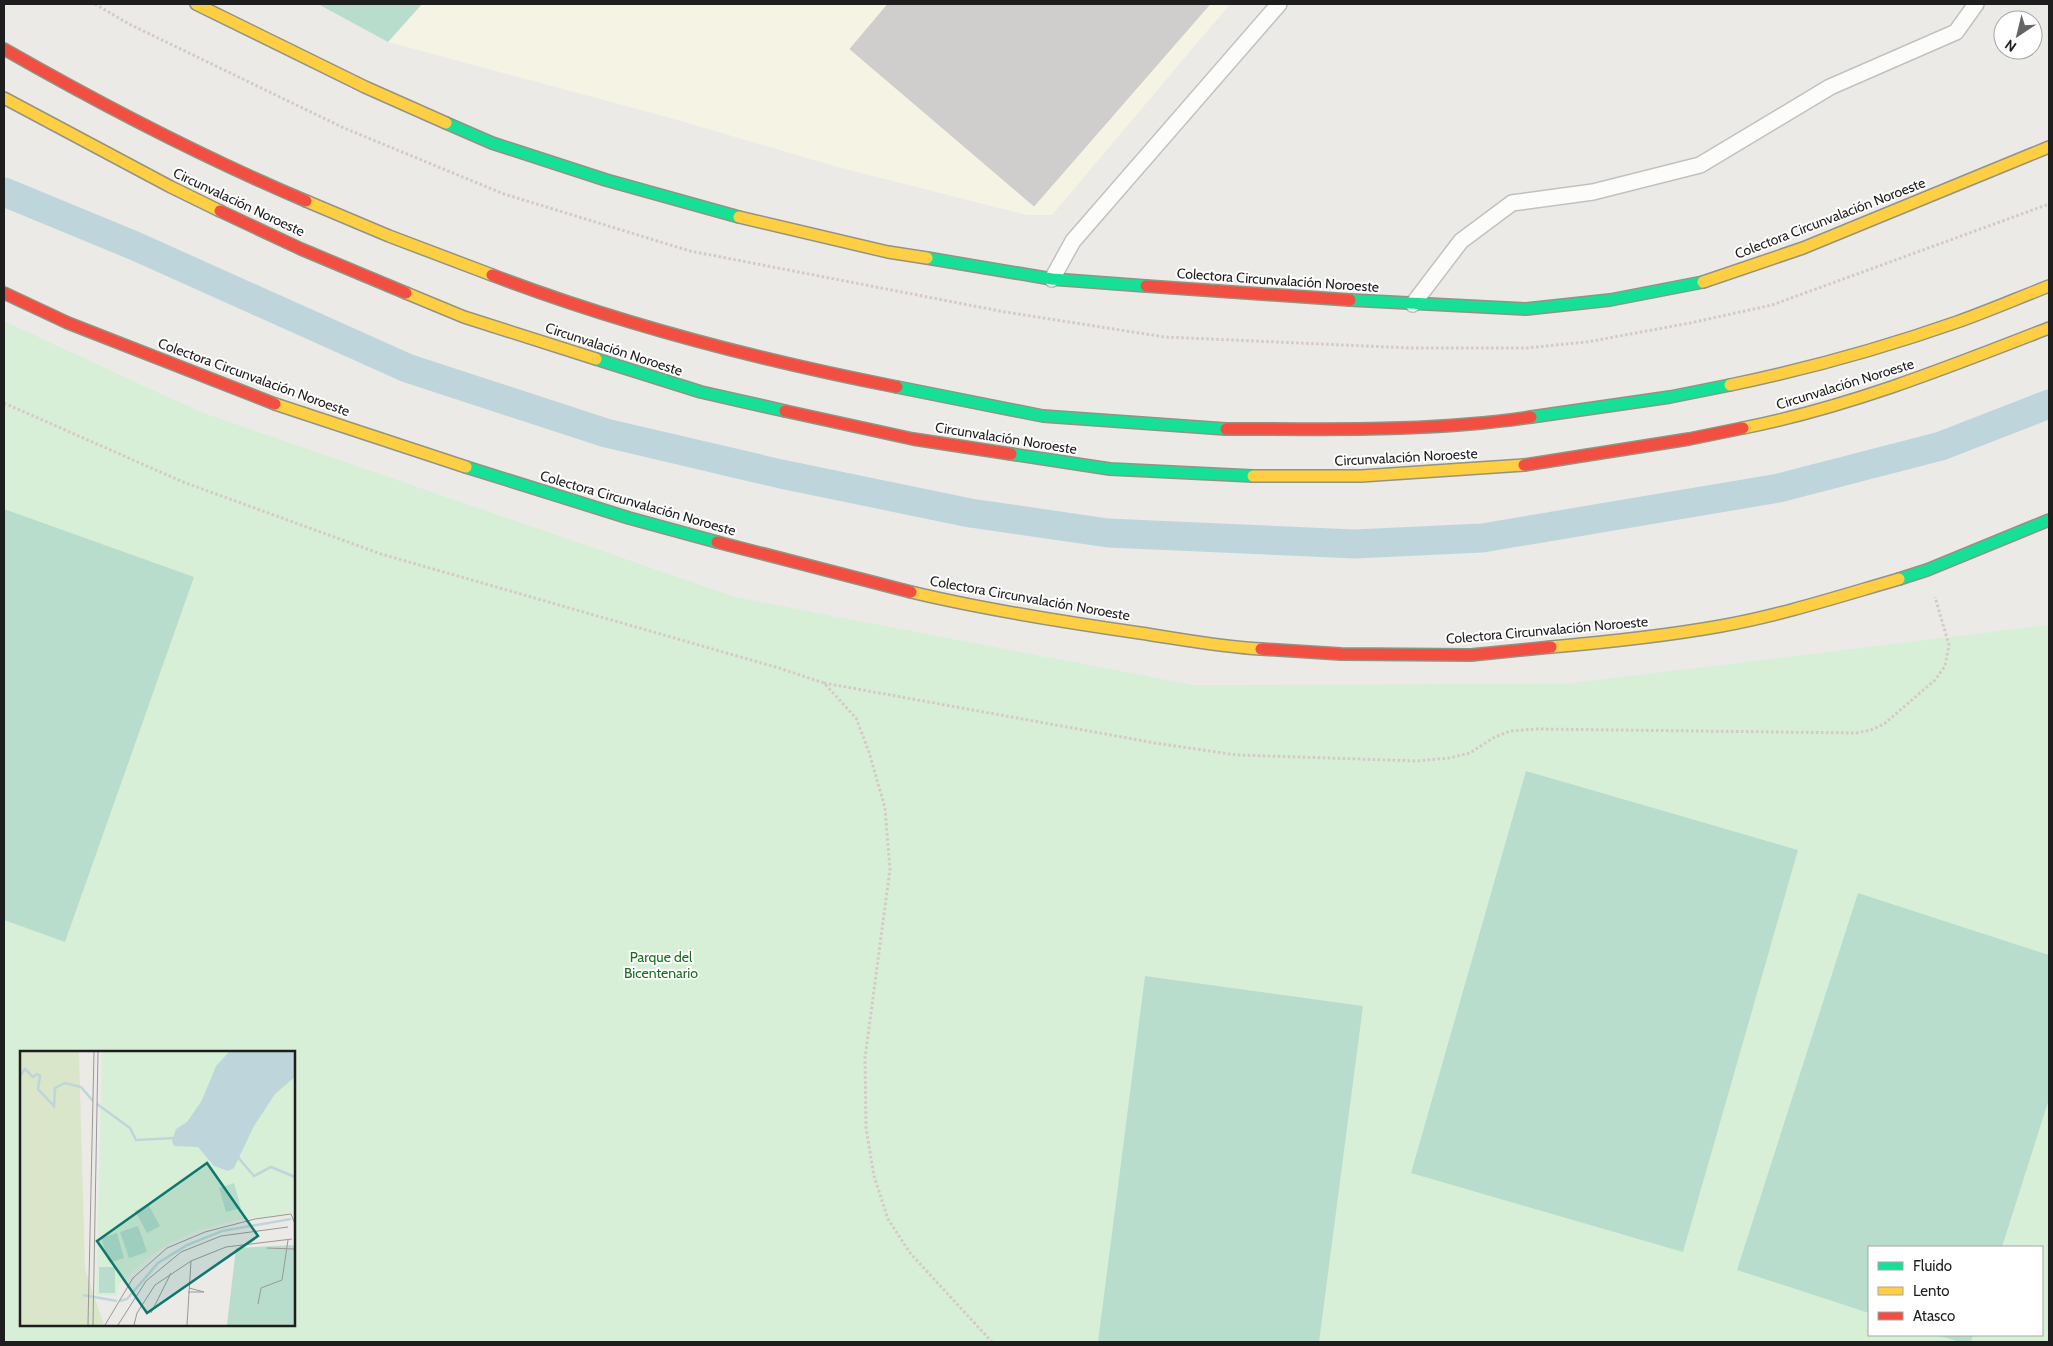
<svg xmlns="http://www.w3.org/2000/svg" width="2053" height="1346" viewBox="0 0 2053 1346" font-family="Cabin,sans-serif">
	<rect width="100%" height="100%" fill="#eceae7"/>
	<path fill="#f4f3e4" d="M422,4H1230L1052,215H1027L841,168L667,117L388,42Z"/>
	<path fill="#d8efd7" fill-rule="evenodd" d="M4,321L198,411L735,597L1193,685L1564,684L2049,625V1341L4,1342ZM21,1052H294V1325H21ZM1869,1247H2042V1335H1869Z"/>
	<path fill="#b8ddcd" d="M318,4H422L388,42Z
		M4,509L194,577L65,942L4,920Z
		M1526,771L1798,850L1683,1252L1411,1173Z
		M1858,893L2049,955V1099L2002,1247H1869V1313L1737,1270Z
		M1145,976L1363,1006L1319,1342H1098Z
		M1937,1335H1973L1971,1342H1960Z"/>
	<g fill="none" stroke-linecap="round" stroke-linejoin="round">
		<path stroke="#bed6db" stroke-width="29" d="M4,192L135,246L407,368L606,433L781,474L970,513L1108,533L1355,544L1482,538L1779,488L1941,446L2049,404"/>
	</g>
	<path fill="#d0cecd" stroke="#cfccc9" d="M888,4H1210L1034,206L850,49Z"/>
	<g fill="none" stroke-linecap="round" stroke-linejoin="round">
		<defs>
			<path id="lane" d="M1052,279L1073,241L1279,4
				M1413,304L1461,241L1512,203L1593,192L1700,165L1830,87L1956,32L1976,4"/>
			<path id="fast" d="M446,123L492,143L606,180L739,217
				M927,258L1052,279L1146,286
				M1350,300L1526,309L1610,300L1703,282
				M596,359L701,392L785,411
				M897,387L1043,416L1226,429
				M1531,417L1670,397L1730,385
				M1011,454L1110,469L1253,476
				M466,467L629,518L717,542
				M1899,579L1927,570L2049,520"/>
			<path id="slow" d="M196,4L365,87L446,123
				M4,98L171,187L220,211
				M306,201L389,236L492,275
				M739,217L888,252L927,258
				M1703,282L1803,248L2049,147
				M406,293L464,317L596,359
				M1730,385C1807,369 1883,348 1957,322C1988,311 2018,298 2049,286
				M275,404L466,467
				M1743,428C1849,407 1949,367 2049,328
				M1253,476H1361L1524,465
				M911,592C986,610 1063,622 1140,633C1180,639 1220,647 1261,649
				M1551,647C1608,642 1665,636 1721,626C1782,615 1840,596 1899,579"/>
			<path id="jam" d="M4,49C102,105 202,157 306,201
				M220,211L301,249L406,293
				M492,275C623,325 759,360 897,387
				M1146,286L1350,300
				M4,293L68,323L275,404
				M785,411L913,439L1011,454
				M1226,429C1328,429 1430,432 1531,417
				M1524,465L1689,439L1743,428
				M717,542L911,592
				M1261,649L1341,654L1471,655L1551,647"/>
		</defs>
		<use href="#lane" stroke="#c2c1bf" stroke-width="18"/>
		<use href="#fast" stroke="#939381" stroke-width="14"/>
		<use href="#slow" stroke="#939381" stroke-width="14"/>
		<use href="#jam" stroke="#939381" stroke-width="14"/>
		<path stroke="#d5c9c8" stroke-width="3" stroke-dasharray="2.5 2.5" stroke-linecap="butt" d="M95,4L129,24L344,128L504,194L690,251L1005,312L1165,337L1411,348H1526L1587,342L1690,323L1772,305L2049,204
			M4,403L183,482L381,554L779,668L824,683L856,718L869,752L885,808L890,869L865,1058L866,1128L874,1176L888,1219L910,1253L992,1342
			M824,683L1155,743L1237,755L1418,761L1449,758L1470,753L1493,738L1510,731L1536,729L1856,733L1871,730L1884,724L1935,680L1945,666L1949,645L1935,597"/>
		<use href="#lane" stroke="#fcfcfb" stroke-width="15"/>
		<use href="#fast" stroke="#16e098" stroke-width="11"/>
		<use href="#slow" stroke="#ffcf43" stroke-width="11"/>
		<use href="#jam" stroke="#f24e42" stroke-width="11"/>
	</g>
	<g text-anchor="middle" stroke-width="4" stroke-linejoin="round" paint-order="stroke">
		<g font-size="14" fill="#1e1e1e" stroke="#fff">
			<text transform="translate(239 202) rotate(25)" y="5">Circunvalación Noroeste</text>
			<text transform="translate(1830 218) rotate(-21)" y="5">Colectora Circunvalación Noroeste</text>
			<text transform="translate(1278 280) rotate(4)" y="5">Colectora Circunvalación Noroeste</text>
			<text transform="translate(614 349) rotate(18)" y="5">Circunvalación Noroeste</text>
			<text transform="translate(254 377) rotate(20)" y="5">Colectora Circunvalación Noroeste</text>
			<text transform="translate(1845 384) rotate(-17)" y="5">Circunvalación Noroeste</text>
			<text transform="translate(1006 438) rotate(9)" y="5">Circunvalación Noroeste</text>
			<text transform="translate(1406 457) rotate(-3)" y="5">Circunvalación Noroeste</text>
			<text transform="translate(638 503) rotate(16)" y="5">Colectora Circunvalación Noroeste</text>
			<text transform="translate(1030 598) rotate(10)" y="5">Colectora Circunvalación Noroeste</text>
			<text transform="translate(1547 630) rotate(-5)" y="5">Colectora Circunvalación Noroeste</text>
		</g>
		<g font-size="14" fill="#196f1e" stroke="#fff">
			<text x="661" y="962">Parque del<tspan x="661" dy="16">Bicentenario</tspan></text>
		</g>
	</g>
	<g transform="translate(20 1051)">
		<rect width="275" height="275" fill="#eceae7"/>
		<path d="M0,1H59L65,218L84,274H0Z" fill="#d9e6c9"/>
		<path d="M82,1H275V162L212,170L176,180L148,193L128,207L99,233L97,245L76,244Z" fill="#d8efd7"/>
		<path d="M214,132L221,157L206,161L199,137ZM128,153L140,175L127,182L115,160ZM118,175L127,201L109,207L100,181ZM97,182L104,207L89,212L81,187ZM275,194V274H207L216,197ZM79,216H95V242H79Z" fill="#b8ddcd"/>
		<path d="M209,1H275V26L255,43L234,75L214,117L208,120L194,115L178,96L154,95L152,90L156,78L167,71L182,49L196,15Z" fill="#bed6db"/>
		<path fill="none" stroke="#bed6db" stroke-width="2.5" d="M0,25L5,18L13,26L17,23L20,25L18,38L34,55L35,37L45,32L61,36L73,50M77,53L110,77L116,89L155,87M216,104L234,125L251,116L275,126M63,244L97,250M100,250L107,248L138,212L167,194L202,180L271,168"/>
		<path fill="none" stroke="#9a9897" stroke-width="1" d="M247,197L275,198M168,241H184L169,237M238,253L241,237L262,229L268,189M131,262L151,222M68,274L74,1M73,274L78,1M85,274L113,227L147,197L185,181L235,168L271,163L275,173M98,274L126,230L161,201L201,185L268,176M114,274L117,262L135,234L171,210L206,196L272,188M167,274L171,210"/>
		<path fill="#0f766e" fill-opacity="0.15" stroke="#0f766e" stroke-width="2.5" d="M187,112L238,185L127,262L77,190Z"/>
		<rect width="275" height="275" fill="none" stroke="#1e1e1e" stroke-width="2.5"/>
	</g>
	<rect width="2053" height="1346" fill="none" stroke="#1e1e1e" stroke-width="10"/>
	<rect x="1868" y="1246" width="175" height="90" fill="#ffffff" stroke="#a5a5a5"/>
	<rect x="1878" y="1262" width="25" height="8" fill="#16e098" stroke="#a5a5a5"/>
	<text x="1913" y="1271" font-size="15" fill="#1e1e1e">Fluido</text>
	<rect x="1878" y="1287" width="25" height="8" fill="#ffcf43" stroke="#a5a5a5"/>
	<text x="1913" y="1296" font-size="15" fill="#1e1e1e">Lento</text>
	<rect x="1878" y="1312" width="25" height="8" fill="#f24e42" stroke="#a5a5a5"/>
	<text x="1913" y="1321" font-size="15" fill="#1e1e1e">Atasco</text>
	<g transform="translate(2018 35) rotate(215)"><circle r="24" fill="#ffffff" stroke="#a5a5a5"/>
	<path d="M0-4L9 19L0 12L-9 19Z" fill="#666564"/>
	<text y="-8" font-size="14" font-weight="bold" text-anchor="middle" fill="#1e1e1e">N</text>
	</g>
</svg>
